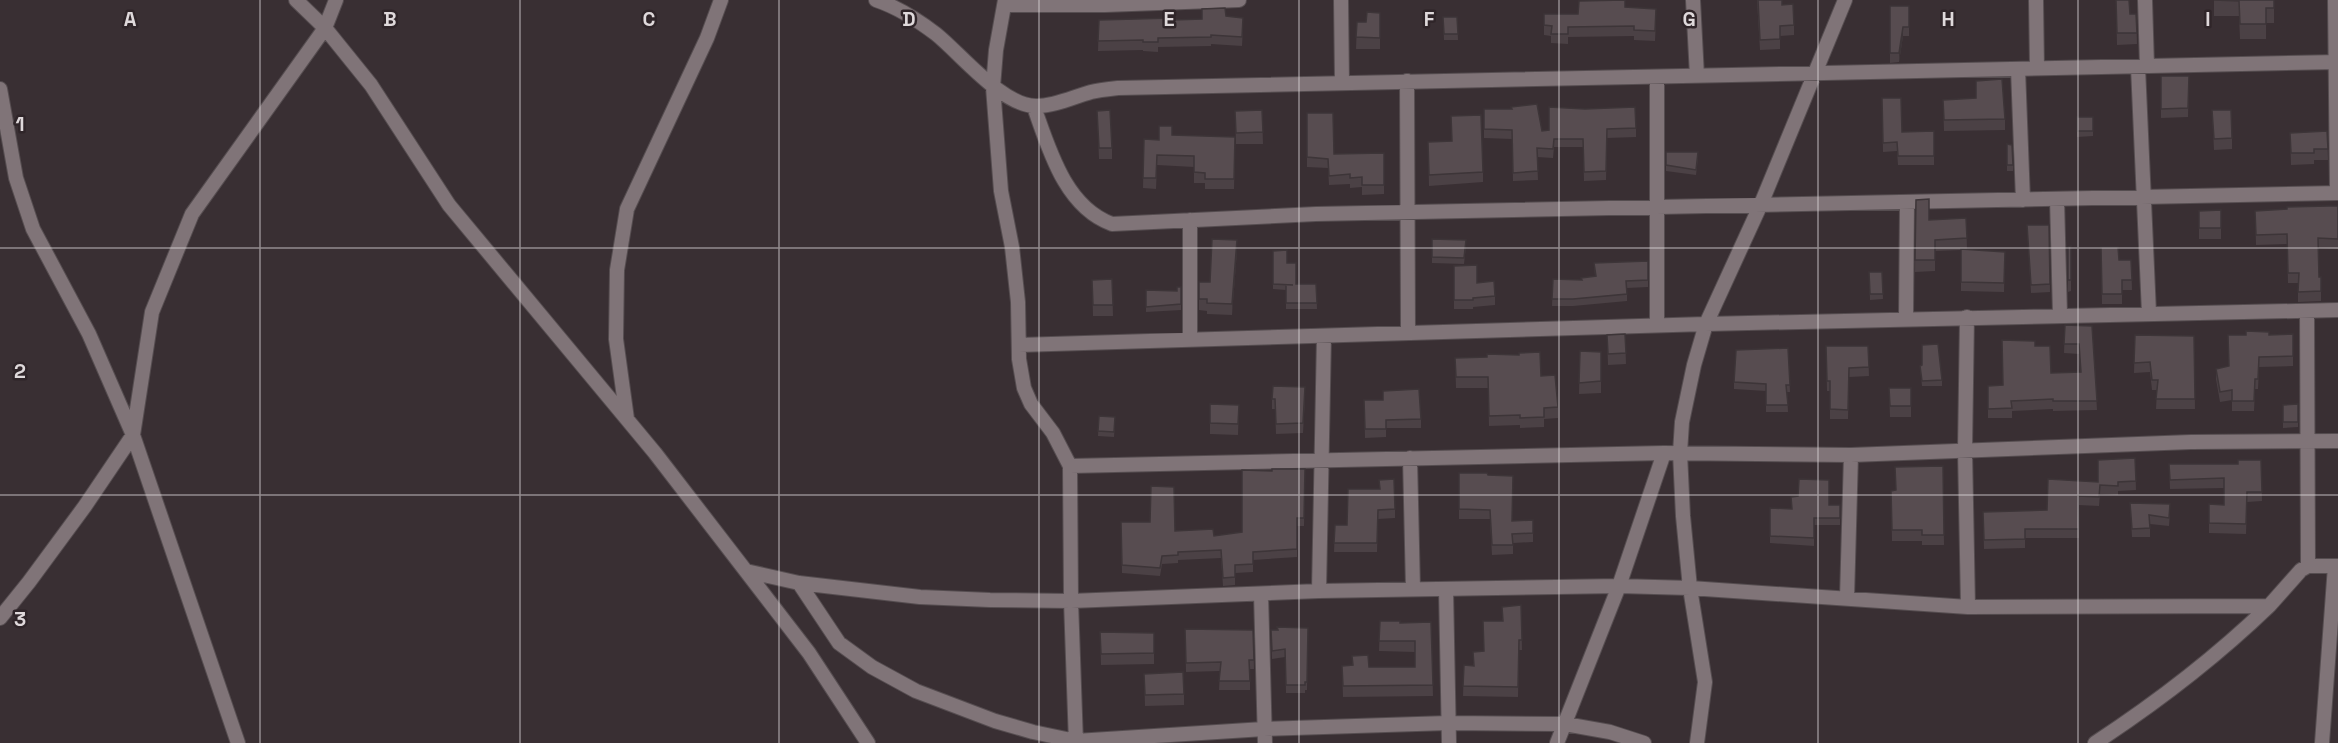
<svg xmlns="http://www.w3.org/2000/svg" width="2338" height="743" viewBox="0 0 2338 743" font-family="'Space Grotesk',sans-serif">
	<rect width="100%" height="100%" fill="#392f33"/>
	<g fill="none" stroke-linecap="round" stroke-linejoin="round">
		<defs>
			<path id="street" d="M296,0L325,28L371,85L449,205L655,453L809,653L868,743
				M876,0C897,7 919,21 936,34C961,54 1003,107 1037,106C1055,106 1073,97 1091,92C1099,90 1109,89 1118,88L2338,62
				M1005,0L996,50L993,87L1001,191L1012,247L1018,302L1019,359L1024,388L1031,404L1053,433L1070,466L1071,601L1076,743
				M1341,0L1342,83
				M1693,0L1697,76
				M2036,0L2037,68
				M2145,0L2147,66
				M2335,0L2337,193
				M1004,5H1105L1239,0
				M2138,67L2149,313
				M2018,69L2023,200
				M1657,77V325
				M1407,81L1408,333
				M0,89L16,178L33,229L89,334L133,435L238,743
				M1034,107C1049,149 1065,207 1112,224L1316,214L2338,193
				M2057,199L2060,315
				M2307,311L2308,566
				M1967,317L1965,450L1968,607
				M1906,319L1907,202
				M1190,340V220
				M1019,345L1706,324L2338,310
				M627,419L616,339L617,270L627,209L707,38L721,0
				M1410,458L1413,589
				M1070,466L1664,453L1851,455L2191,442L2338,441
				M746,571L799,583L920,597L990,600L1071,601L1319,591L1619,586L1690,588L1968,607L2269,606L2301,570L2308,566H2338
				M799,583L839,643L872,667L916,691L995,721L1033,732L1076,741L1264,729L1448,723L1565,724L1610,732L1644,743
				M1446,589L1449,743
				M1319,591L1324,336
				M1261,594L1265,743
				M1847,598L1851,455
				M0,618L29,582L85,506L133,435L152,312L192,214L325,28L336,0
				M1557,743L1619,586L1664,453
				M1697,743L1705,682L1690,588L1683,516L1680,453L1682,422L1694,365L1706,324L1761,204L1845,0
				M2095,743C2156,703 2216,657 2269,606
				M2322,743L2335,566"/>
		</defs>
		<use href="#street" stroke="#554d50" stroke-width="16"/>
		<use href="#street" stroke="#807478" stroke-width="14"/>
	</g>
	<path fill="#4b4145" d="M1757,0L1782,5L1794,25V35L1780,36V49L1760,50Z
		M2116,0L2130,14H2136L2137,44L2117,45Z
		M2214,0H2274V23H2266V39H2240L2239,16H2214Z
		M1890,6H1909V36H1903L1899,62L1890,63Z
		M1625,7L1656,19L1655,41L1634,40V36L1568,37V44L1551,43V36L1544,35V14H1578Z
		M1202,9L1226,16L1243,27L1242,46L1211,44V46L1158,47V52L1143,51V50L1098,51L1099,20L1202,19Z
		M1380,13V49H1356L1357,22H1366Z
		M1443,17H1457L1458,40H1444Z
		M2161,76H2189L2188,117L2161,118Z
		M1976,81L2005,119V130L1944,131L1943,100L1976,98Z
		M1882,98L1902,132L1934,131V165H1898L1897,151L1883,152Z
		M1484,109L1542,131L1636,128V137L1607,138L1606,180L1584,181L1583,147H1554L1553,158L1537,157L1538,180L1513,181L1512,139L1484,138Z
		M1262,110L1263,144H1236L1235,111Z
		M2212,110L2232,138V149L2214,150Z
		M1097,111L1112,148V159H1099Z
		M1307,113L1334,154L1384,153V194L1362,195V187L1350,188V184L1329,185L1328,168L1307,167Z
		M2077,117H2093V136L2077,137Z
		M2327,131L2328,160H2314V164L2291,165L2290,133Z
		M1172,135L1235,147L1234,189H1205V183H1194V167L1157,165L1156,189L1143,188L1144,139L1159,140Z
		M1428,142L1483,172V182L1429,186Z
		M2007,144L2013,165V171H2007Z
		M1666,152L1698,157L1696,175L1666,171Z
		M1916,200L1929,220L1966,218L1967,249L1962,250L2005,252L2004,292L1961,291V250L1935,251V271L1915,272Z
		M2338,206V249L2318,248L2319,277H2321V301L2298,302V283H2288L2287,244L2256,245L2255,211Z
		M2221,210V239H2199V211Z
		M2027,225H2049L2050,292L2031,293Z
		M1432,239L1466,246L1464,264L1432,263Z
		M2071,246V291L2068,292V247Z
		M2101,247L2119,260H2131L2132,290H2122V304H2102Z
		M1237,251L1232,315L1207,314V311L1199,310V282H1210Z
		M1273,251L1287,263L1296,284H1316L1317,309H1286V290L1273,289Z
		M1648,261V287L1627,288V301L1573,306H1552L1553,279L1582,280L1595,276L1594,263Z
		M1454,266L1495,296V305L1473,307V309H1454Z
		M1869,272H1882L1883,299L1870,300Z
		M1112,279L1113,316H1093L1092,280Z
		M1181,287V310L1146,312V290L1177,291Z
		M2065,325L2092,326L2097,410L2053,411V409L2012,411V418H1988V386L2003,385L2035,346L2051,373L2080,372L2079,354L2064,353Z
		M1625,334L1626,364L1608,365L1607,335Z
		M2293,334V366L2259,367L2258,389H2255L2254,411H2232V400L2220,402L2216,379V369L2229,366L2269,335Z
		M2135,335L2194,336L2195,409H2156L2157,390H2152L2150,372L2134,373Z
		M1826,346H1868L1869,376L1849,377L1848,419H1830V391H1827Z
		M1788,348L1790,392H1787L1788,412H1766V391L1734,389V382Z
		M1580,351L1601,352V393L1579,394Z
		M1455,358L1541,376L1558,407V418L1544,419V427L1520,428V425L1489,426L1488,388H1456Z
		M1920,366H1922L1942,380V386H1922Z
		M1889,388H1911V417H1890Z
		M1305,397L1303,433L1276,434L1275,409H1272V399Z
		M1364,400L1421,419V428H1386V437L1365,438Z
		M1210,404L1239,405L1238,435L1210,434Z
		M2298,404V427L2283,428V405Z
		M1099,416L1115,422L1114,437L1098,436Z
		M2135,458L2136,490L2118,491V495L2100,494L2099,506L2078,505L2079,538H2025V548L1984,549L1983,512L2047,510L2098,482Z
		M2261,460L2262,501L2247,502L2246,534L2209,533V504L2224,505V488L2170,489L2169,464H2238Z
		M1943,466L1944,545H1922V541H1892L1891,491L1895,490Z
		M1305,469L1304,526H1297V557L1253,560V572L1235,573V585L1223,586L1221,558L1178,560V563L1162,564L1160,576L1122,573L1121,522L1214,536L1242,532L1272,471Z
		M1459,473L1488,475L1512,521L1533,520V542L1513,543V554L1492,555L1490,519H1459Z
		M1348,489L1395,509V518L1378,519L1377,552H1334L1335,525H1347Z
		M2130,503L2170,513L2169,526L2150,524V537H2132Z
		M1829,505H1840V525H1814V546L1770,543V508L1791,509Z
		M1521,605L1522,650H1519L1518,697L1463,696L1464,665L1473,666V652L1484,651L1502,621V607Z
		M1380,621L1400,623L1431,622L1433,696L1343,697L1342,666L1352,665V656L1369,667H1415V652L1379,651Z
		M1308,628L1307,690H1305V693H1286L1285,657L1272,659L1271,630Z
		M1185,629L1253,630L1254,669H1250V690H1219L1220,671L1186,672Z
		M1100,632L1154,633V664L1101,665Z
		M1144,674L1184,694V705L1145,706Z"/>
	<path fill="#3d3538" d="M1903,27V36L1899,62V53Z
		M1237,240V251L1232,315V304Z"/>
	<path fill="#574c50" stroke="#3d3538" stroke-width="1.5" d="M1625,0V7L1656,9L1655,31L1634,30V26L1568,27V34H1551L1552,26L1544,25V14H1578L1579,1Z
		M1758,0H1782V5L1793,4L1794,25L1780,26V39L1760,40Z
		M2116,0H2129L2130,14H2136L2137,33H2117Z
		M2214,0H2274V8H2266V24H2240L2239,1Z
		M1890,6H1909V27H1903L1899,53H1890Z
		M1225,8L1226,16L1243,18L1242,37L1211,35V37L1158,38V42H1143V40L1098,41L1099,20L1172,18L1173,20L1202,19V9Z
		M1367,12L1380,13V38L1356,37L1357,22H1366Z
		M1443,17H1457L1458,34H1444Z
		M2161,76H2189L2188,108L2161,109Z
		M2002,79L2005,119L1944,120L1943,100L1976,98V81Z
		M1882,98H1901L1902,132L1934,131V156H1898L1897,142L1883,143Z
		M1537,104L1542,131L1549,130V107L1585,109L1635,107L1636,128L1607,129L1606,171L1584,172L1583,139H1554L1553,149L1537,148L1538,171L1513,173L1512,130L1484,129V109H1512L1511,107Z
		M1110,110L1112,148H1099L1097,111Z
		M1262,110L1263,132L1236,133L1235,111Z
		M2212,110H2231L2232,138L2214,139Z
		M1307,113H1333L1334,154L1384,153V185H1362V177L1350,178V174L1329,176L1328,159L1307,157Z
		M1481,115L1483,172L1429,175L1428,142L1452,141L1451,116Z
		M2077,117H2093V131H2077Z
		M1159,126H1172V135L1235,137L1234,179H1205V173L1194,172V156L1157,155L1156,178H1143L1144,139L1159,140Z
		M2327,131L2328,149H2314V153H2291L2290,133Z
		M2007,144L2012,145L2013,165H2007Z
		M1666,152H1698L1696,170L1666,165Z
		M1929,199V220L1966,218L1967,238L1935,240V260H1915L1916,200Z
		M2328,206H2338V239L2318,238L2319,277H2321V291L2298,292L2299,273H2288L2287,234L2256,235L2255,211L2287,209V207Z
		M2221,210V228H2199V211Z
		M2027,225H2049L2050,284L2031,285Z
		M1212,239L1237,240L1232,304L1207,303V299H1199V282H1210Z
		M1432,239L1466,240L1464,258L1432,257Z
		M2071,246V280H2068V247Z
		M2101,247H2118L2119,260H2131L2132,280H2122V294H2102Z
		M1961,249L2005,252L2004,283L1961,282Z
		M1287,250V263H1296V284H1316L1317,303H1286V285H1293L1273,284V251Z
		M1648,261V280L1626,281L1627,294L1573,299H1552L1553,279L1582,280L1581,278L1596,276L1594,263Z
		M1477,265V283L1494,281L1495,296L1473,298V300H1454V266Z
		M1869,272H1882L1883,294H1870Z
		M1112,279L1113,305H1093L1092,280Z
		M1177,287H1181V304L1146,307V290L1177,291Z
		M2065,325L2092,326L2097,401H2053V399L2011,401L2012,408L1988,409V386L2003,385L2002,340L2035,341V346H2050L2051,373L2081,372L2079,344H2064Z
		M2246,331L2269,332V335L2293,334V356L2259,357L2258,379H2255L2254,401H2232V390L2220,392L2216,369L2229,366L2228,335H2246Z
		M1625,334L1626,353L1608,354L1607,335Z
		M2135,335L2194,336L2195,399H2156L2158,380H2152L2150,362L2134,363Z
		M1938,344L1942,380L1922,381L1920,366L1922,365V345Z
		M1826,346H1868L1869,367L1849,368L1848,410L1830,409V381H1827Z
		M1788,348L1790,385H1786L1788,405H1766V384L1734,382L1736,350Z
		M1580,351L1601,352V381L1579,383Z
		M1540,352L1541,376L1555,375L1558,407L1544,408V417L1520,418V415L1489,416L1488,377H1456L1455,358L1487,357V354L1519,355V353Z
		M1273,386L1305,387L1303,423L1276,424L1275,399H1272Z
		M1889,388H1911V406H1890Z
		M1419,389L1421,419L1386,420V429H1365L1364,400H1383V391Z
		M1210,404L1239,405L1238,424L1210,423Z
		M2298,404V422H2283V405Z
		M1099,416L1115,417L1114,432L1098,431Z
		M2135,458L2136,481L2118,482V486L2100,485L2099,497L2078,496L2079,529H2025V539L1984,540L1983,512L2047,510L2048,479L2098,482V460Z
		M2238,460H2261L2262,492H2247L2246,524L2209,523V504L2224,505V478L2170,480L2169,464H2238Z
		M1943,466L1944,535H1922V530H1892L1891,491L1896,490L1895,467Z
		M1272,469H1305L1304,518H1297V549L1253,552V564L1235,565V577L1223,578L1221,550L1178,552V555L1162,556L1160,568L1122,565L1121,522H1150L1151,486L1174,487L1175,531L1213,529L1214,536L1242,532V470L1272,471Z
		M1459,473H1487L1488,475L1513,476L1512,521L1533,520V533L1512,534L1513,545H1492L1490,510L1459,509Z
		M1394,479L1395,509L1378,510L1377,543H1334L1335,525H1347L1348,489H1380L1379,480Z
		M1799,479L1829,480V505H1840V518H1814V538L1770,536V508L1792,509L1791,497L1798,496Z
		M2130,503L2170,504L2169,518L2149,515L2150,528L2132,529Z
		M1521,605L1522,640H1519L1518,687L1463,686L1464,665L1474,666L1473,652L1484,651L1483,621H1503L1502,607Z
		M1380,621H1400V623L1431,622L1433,685L1343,686L1342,666L1353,665L1352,656L1368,655L1369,667H1415V641H1379Z
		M1277,627L1308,628L1307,682H1305V685H1286L1285,649L1272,651L1271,630H1278Z
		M1185,629L1253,630L1254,660H1249L1250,681H1219L1221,662L1186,663Z
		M1100,632L1154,633V653L1101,654Z
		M1183,672L1184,694L1145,695L1144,674Z"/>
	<path fill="none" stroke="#dfd9db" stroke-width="1.5" stroke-opacity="0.55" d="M260,0V743M520,0V743M779,0V743M1039,0V743M1299,0V743M1559,0V743M1818,0V743M2078,0V743M0,248H2338M0,495H2338"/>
	<g font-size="20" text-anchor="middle" font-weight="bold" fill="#dfd9db" stroke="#2f2529" stroke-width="5" stroke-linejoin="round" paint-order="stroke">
		<text x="130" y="26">A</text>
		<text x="390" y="26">B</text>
		<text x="649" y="26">C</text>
		<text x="909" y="26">D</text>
		<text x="1169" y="26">E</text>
		<text x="1429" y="26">F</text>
		<text x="1689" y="26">G</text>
		<text x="1948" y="26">H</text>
		<text x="2208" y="26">I</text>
		<text x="20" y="131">1</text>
		<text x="20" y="378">2</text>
		<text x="20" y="626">3</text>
	</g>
</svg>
